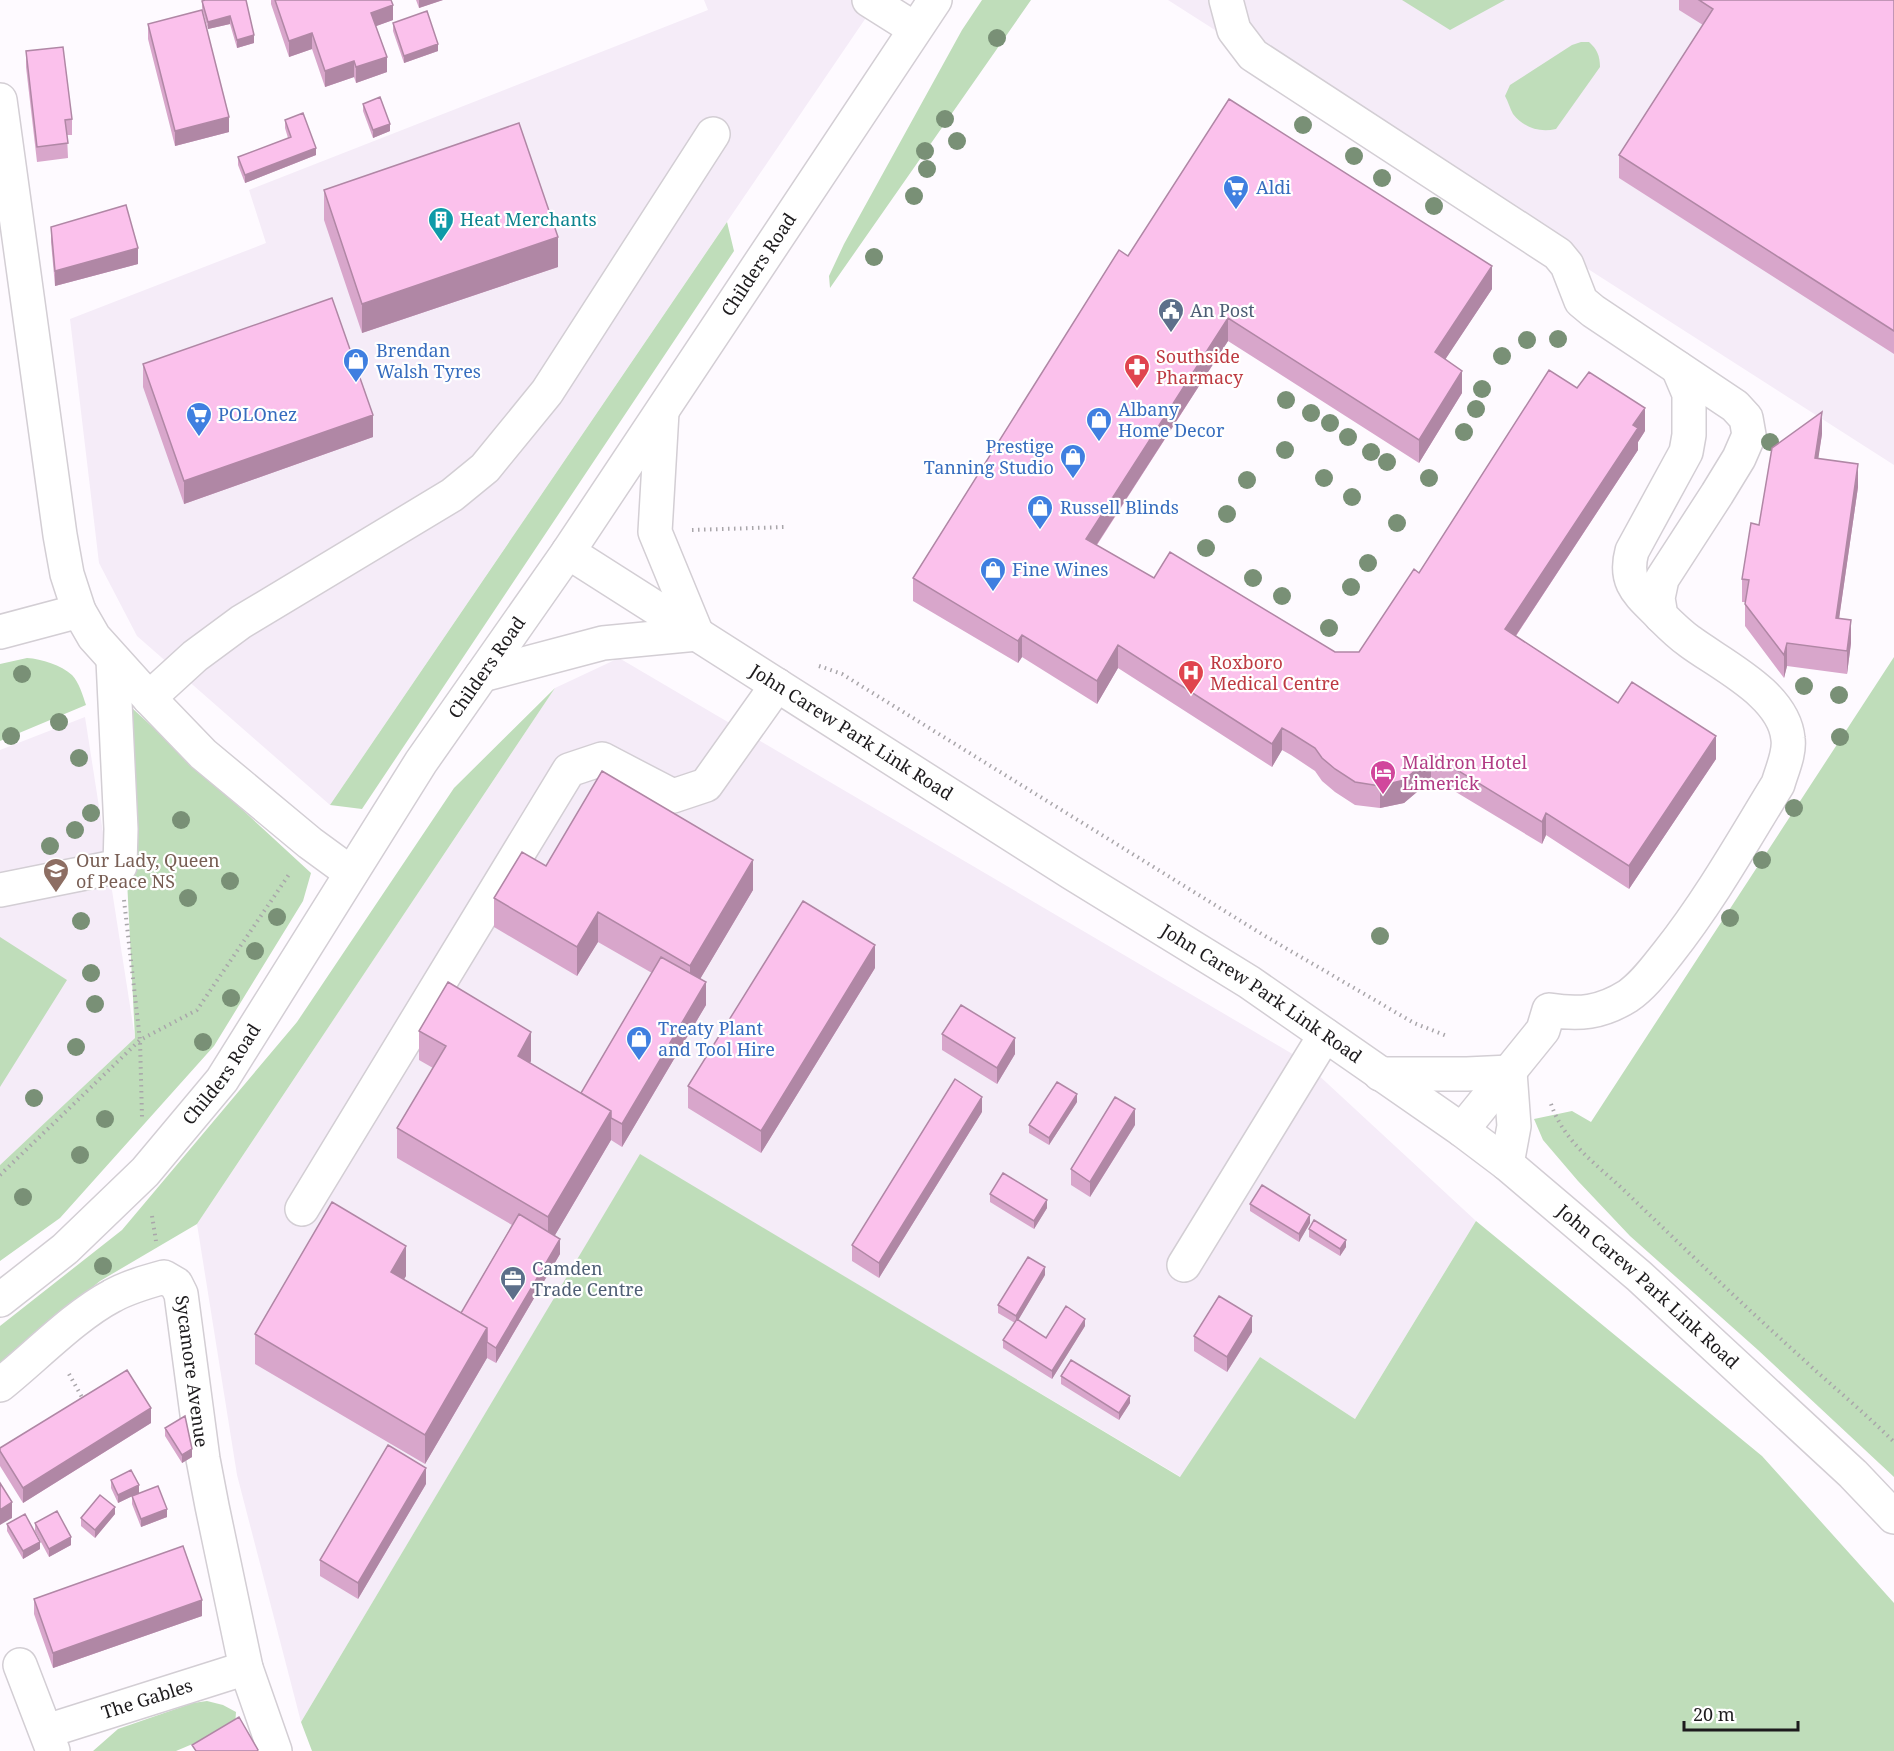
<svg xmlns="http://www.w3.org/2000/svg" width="1894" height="1751" viewBox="0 0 1894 1751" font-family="'Noto Serif',serif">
	<rect width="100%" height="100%" fill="#fefaff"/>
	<path fill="#f5ecf8" d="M704,0H878L330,805L137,636L99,563L70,319L266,243L249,190L708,10Z
		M1168,0H1894V465Z
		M619,658L1301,1059L1476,1221L1355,1419L1260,1357L1181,1477L640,1155L301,1722L237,1475L197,1224L555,688Z
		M85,717L135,1038L0,1165V750Z"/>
	<path fill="#bfddba" d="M982,0H1031L830,288L829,276L844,244L962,30Z
		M1402,0H1505L1450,30Z
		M1581,42H1589C1597,49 1600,56 1600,67L1556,129C1540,133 1524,128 1513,114C1510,109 1508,101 1505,96L1510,85L1572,45Z
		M727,222L734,251L362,809L330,805Z
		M1894,657V1477L1758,1350L1630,1236L1578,1181L1543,1140L1534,1119L1572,1111L1591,1122Z
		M27,658C42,659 61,665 72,675C79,682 83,696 86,705L0,741V664Z
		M555,688L197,1224L100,1281L0,1363V1326L122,1230L297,1022L454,788Z
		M132,708L311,873L303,901L214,1046L60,1218L0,1261V1165L135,1038L119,722Z
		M0,937L67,980L0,1087Z
		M640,1154L1180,1477L1260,1357L1355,1419L1476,1221L1762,1456L1894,1603V1751H312L301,1722Z
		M207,1701L223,1705L236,1712L235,1726L176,1751H93L118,1729L193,1703Z"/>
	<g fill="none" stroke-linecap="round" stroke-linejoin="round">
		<defs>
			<g id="minor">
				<path d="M869,0L915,29"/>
				<path d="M1226,0L1234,30L1253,55L1558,254L1567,265L1581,301L1593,311L1735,406L1746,418L1749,435L1739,458L1717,494L1662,579L1658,598L1661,616C1670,625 1679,634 1689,641C1721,665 1784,694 1788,739C1790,753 1782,770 1778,784C1743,841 1710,900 1668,953C1656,968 1644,985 1628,996C1601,1013 1579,1015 1549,1010L1543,1030L1462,1130"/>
				<path d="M0,100L60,535L67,574L79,611L94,637L149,698L203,754L310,843L351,873"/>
				<path d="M1661,616C1640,594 1623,584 1632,551L1686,452L1689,435V394L1678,368"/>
				<path d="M0,632L79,611"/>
				<path d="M149,698L195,656L241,622L452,495L485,468L547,392L713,134"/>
				<path d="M0,890L120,866L121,829L113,660"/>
				<path d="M1380,1074H1467L1510,1072L1514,1126L1507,1164"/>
				<path d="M302,1209L569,770L602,759L673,796L706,785L777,685"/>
				<path d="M1184,1265L1325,1035"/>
				<path id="s1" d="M0,1385C34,1358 74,1316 112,1296C128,1287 146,1282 164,1277L176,1284L181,1294L203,1459L212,1506L246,1668L275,1751"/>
				<path d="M20,1665L53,1751"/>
				<path id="s2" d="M47,1731L246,1668"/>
			</g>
			<g id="major">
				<path id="s3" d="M568,552L1072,873L1249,982L1462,1130L1507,1164L1639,1276L1853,1474L1894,1517"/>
				<path d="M482,675L603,643L697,634L655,532L662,412"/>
				<path id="s4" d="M0,1300L65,1249L145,1172L222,1080L421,762L568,552L935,0"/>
			</g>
		</defs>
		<use href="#minor" stroke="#d3ced4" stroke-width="36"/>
		<use href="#major" stroke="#d3ced4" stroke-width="36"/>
		<path stroke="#a9a6aa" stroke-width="4" stroke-dasharray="1.5 4.5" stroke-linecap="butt" d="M692,530L785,527
			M819,666L842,674L1265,936L1414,1023L1447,1036
			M124,900L140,1040L142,1117
			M1551,1104C1565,1145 1601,1167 1630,1196C1687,1251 1744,1306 1803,1359C1833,1387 1865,1413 1894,1442
			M0,1175L140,1040L197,1010L290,873
			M152,1216L156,1241
			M69,1374L83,1399"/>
		<use href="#minor" stroke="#fff" stroke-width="33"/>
		<use href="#major" stroke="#fff" stroke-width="33"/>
	</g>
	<g fill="#799076">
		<circle cx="997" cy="38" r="9"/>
		<circle cx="945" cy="119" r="9"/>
		<circle cx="1303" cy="125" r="9"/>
		<circle cx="957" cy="141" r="9"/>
		<circle cx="925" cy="151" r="9"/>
		<circle cx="1354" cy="156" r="9"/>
		<circle cx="927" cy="169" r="9"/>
		<circle cx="1382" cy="178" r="9"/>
		<circle cx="914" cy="196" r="9"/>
		<circle cx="1434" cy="206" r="9"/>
		<circle cx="874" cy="257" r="9"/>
		<circle cx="1558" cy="339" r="9"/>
		<circle cx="1527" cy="340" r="9"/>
		<circle cx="1502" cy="356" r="9"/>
		<circle cx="1482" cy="389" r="9"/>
		<circle cx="1286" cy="400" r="9"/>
		<circle cx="1476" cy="409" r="9"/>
		<circle cx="1311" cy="413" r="9"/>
		<circle cx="1330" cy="423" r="9"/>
		<circle cx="1464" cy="432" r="9"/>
		<circle cx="1348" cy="437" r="9"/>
		<circle cx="1770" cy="442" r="9"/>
		<circle cx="1285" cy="450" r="9"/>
		<circle cx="1371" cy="452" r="9"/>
		<circle cx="1387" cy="462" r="9"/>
		<circle cx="1324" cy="478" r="9"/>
		<circle cx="1429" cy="478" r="9"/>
		<circle cx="1247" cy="480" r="9"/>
		<circle cx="1352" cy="497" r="9"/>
		<circle cx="1227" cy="514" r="9"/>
		<circle cx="1397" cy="523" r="9"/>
		<circle cx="1206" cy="548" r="9"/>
		<circle cx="1368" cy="563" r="9"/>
		<circle cx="1253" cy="578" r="9"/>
		<circle cx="1351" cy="587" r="9"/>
		<circle cx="1282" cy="596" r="9"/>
		<circle cx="1329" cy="628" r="9"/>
		<circle cx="22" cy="674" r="9"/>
		<circle cx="1804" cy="686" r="9"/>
		<circle cx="1839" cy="695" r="9"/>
		<circle cx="59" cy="722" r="9"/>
		<circle cx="11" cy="736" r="9"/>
		<circle cx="1840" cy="737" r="9"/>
		<circle cx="79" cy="758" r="9"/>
		<circle cx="1794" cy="808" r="9"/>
		<circle cx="91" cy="813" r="9"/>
		<circle cx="181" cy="820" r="9"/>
		<circle cx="75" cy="830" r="9"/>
		<circle cx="50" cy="846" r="9"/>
		<circle cx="1762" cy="860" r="9"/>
		<circle cx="230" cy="881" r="9"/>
		<circle cx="188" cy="898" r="9"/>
		<circle cx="277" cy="917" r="9"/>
		<circle cx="1730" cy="918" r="9"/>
		<circle cx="81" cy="921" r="9"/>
		<circle cx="1380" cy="936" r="9"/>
		<circle cx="255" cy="951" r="9"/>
		<circle cx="91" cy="973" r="9"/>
		<circle cx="231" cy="998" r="9"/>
		<circle cx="95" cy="1004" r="9"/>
		<circle cx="203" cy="1042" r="9"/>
		<circle cx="76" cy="1047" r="9"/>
		<circle cx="34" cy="1098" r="9"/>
		<circle cx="105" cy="1119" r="9"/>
		<circle cx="80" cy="1155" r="9"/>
		<circle cx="23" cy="1197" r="9"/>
		<circle cx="103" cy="1266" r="9"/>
	</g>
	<path fill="#d8a6cb" d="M246,0L254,43L237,48L230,24L208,29L202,8V1Z
		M271,0H391L393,20L376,26L387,72L356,83L354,77L325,87L312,49L289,57L271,4Z
		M416,0H443L419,8Z
		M1679,0H1894V354L1619,178V155L1703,25L1679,10Z
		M393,23L438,51L404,63L393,31Z
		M148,24L229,132L175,146L148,39Z
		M26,51L72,119V135H67L68,158L37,162L26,67Z
		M363,104L390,131L373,138L363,111Z
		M285,120L316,155L245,183L238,165V157L288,138L285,128Z
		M324,190L558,267L362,333L324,220Z
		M51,227L138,264L55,286L51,242Z
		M1128,256L1492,289L1445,359L1462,393L1419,463L1228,341L1097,545L1154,578L1335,652H1359L1419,573L1645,431L1638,442V450L1516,636L1618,703L1716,759L1629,889L1546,835L1542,844L1431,777L1424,786L1404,803L1380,808L1355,805L1335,792L1322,781L1315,771L1291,755L1282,750L1272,767L1118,668L1097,704L1022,657L1018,663L913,601V578Z
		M143,364L373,437L184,504L143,387Z
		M1822,434L1818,458L1858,487L1839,618L1851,643L1847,674L1787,666L1784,678L1745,626V602H1742V579L1759,525Z
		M546,866L753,890L700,979L706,1005L622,1147L611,1140L555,1235L560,1254L496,1363L487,1358L425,1464L255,1364V1334L406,1276L404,1279L461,1313L512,1225L397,1158V1128L433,1068L419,1060V1031L531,1061L530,1063L581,1093L652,973L598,942L577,976L494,927V898Z
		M875,968L761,1153L688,1108V1086Z
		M942,1034L1015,1054L997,1084L942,1050Z
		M1077,1102L1049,1145L1029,1133V1125Z
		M982,1112L879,1278L852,1261V1245Z
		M1135,1125L1090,1197L1071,1185V1169Z
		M990,1194L1047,1208L1034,1229L990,1202Z
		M1250,1204L1310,1223L1299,1242L1250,1211Z
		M1309,1229L1346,1247L1340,1256L1309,1237Z
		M1045,1275L1018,1320L1046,1338L1085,1326L1052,1379L1003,1348V1340L1015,1323L998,1313V1305Z
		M1252,1332L1227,1372L1194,1351V1336Z
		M1061,1376L1130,1403L1119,1420L1061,1384Z
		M151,1423L23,1503L0,1466V1448Z
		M165,1428L192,1457L182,1463L165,1436Z
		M111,1480L139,1493L167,1517L141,1527L132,1504V1496L118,1503L111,1488Z
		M426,1484L358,1599L320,1576V1560Z
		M115,1514L95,1538L81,1526V1518Z
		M35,1523L71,1545L49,1557L35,1531Z
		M7,1524L40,1549L23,1559L7,1531Z
		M34,1599L202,1616L53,1668L34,1614Z"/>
	<path fill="#b087a5" d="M419,0H443L419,8Z
		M393,5V20L371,28V13Z
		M230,16V24L208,29V22Z
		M312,33V49L289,57V41Z
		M254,35V43L237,48V40Z
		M438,44V51L404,63V56Z
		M387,57V72L356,83V67Z
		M354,61V77L325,87V71Z
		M229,117V132L175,146V131Z
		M390,124V131L373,138V130Z
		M316,148V155L245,183V175Z
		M558,237V267L362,333V304Z
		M138,248V264L55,286V271Z
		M1492,266V289L1435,375V352Z
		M1228,318V341L1086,561V539Z
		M1462,371V393L1419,463V440Z
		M1645,408V431L1638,442V450L1505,652V629L1633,425Z
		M1822,412V434L1815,481V458Z
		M373,415V437L184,504V481Z
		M1858,464V487L1836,640V618Z
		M1851,620V643L1847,674V651Z
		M1022,635V657L1018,663V641Z
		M1787,643V666L1784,678V655Z
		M1118,645V668L1097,704V681Z
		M1282,728V750L1272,767V744Z
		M1716,736V759L1629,889V866Z
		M1431,754V777L1424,786L1404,803L1380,808V786Z
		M1546,813V835L1542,844V822Z
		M753,860V890L690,996V966Z
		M598,912V942L577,976V947Z
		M875,945V968L761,1153V1131Z
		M706,982V1005L622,1147V1124Z
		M531,1032V1061L518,1085V1056Z
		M1015,1038V1054L997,1084V1068Z
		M1077,1094V1102L1049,1145V1138Z
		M982,1097V1112L879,1278V1263Z
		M1135,1109V1125L1090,1197V1182Z
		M611,1111V1140L548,1247V1217Z
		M1047,1200V1208L1034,1229V1221Z
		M1310,1215V1223L1299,1242V1234Z
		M560,1239V1254L496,1363V1348Z
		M1346,1240V1247L1340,1256V1249Z
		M406,1246V1276L391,1301V1272Z
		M1045,1267V1275L1016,1324V1316Z
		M1252,1316V1332L1227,1372V1357Z
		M1085,1319V1326L1052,1379V1371Z
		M487,1328V1358L425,1464V1435Z
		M1130,1396V1403L1119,1420V1413Z
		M151,1408V1423L23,1503V1488Z
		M192,1449V1457L182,1463V1455Z
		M426,1468V1484L358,1599V1583Z
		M139,1485V1493L118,1503V1495Z
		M12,1502V1518L0,1525V1510Z
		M115,1507V1514L95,1538V1530Z
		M167,1509V1517L141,1527V1519Z
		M71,1537V1545L49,1557V1549Z
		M40,1542V1549L23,1559V1551Z
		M202,1600V1616L53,1668V1653Z"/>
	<path fill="#fbc1ec" stroke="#b087a5" stroke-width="1.5" d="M205,0H246L254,35L237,40L230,16L208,22L202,1Z
		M275,0H391L393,5L371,13L387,57L356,67L354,61L325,71L312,33L289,41Z
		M1699,0H1894V331L1619,155L1713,9Z
		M202,10L229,117L175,131L148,24Z
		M427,11L438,44L404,56L393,23Z
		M63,47L72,119L65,120L68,143L37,147L26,51Z
		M380,97L390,124L373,130L363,104Z
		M1229,99L1492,266L1435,352L1462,371L1419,440L1228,318L1086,539L1154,578L1170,552L1335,652H1359L1414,569L1419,573L1549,370L1577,388L1589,372L1645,408L1633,425L1638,428L1505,629L1618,703L1632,682L1716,736L1629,866L1546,813L1542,822L1431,754L1424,763L1404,780L1380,786L1355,782L1335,769L1322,758L1315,748L1291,733L1282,728L1272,744L1118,645L1097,681L1022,635L1018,641L913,578L1119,250L1128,256Z
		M303,113L316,148L245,175L238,157L291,137L285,120Z
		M519,123L558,237L362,304L324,190Z
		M126,205L138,248L55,271L51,227Z
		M332,298L373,415L184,481L143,364Z
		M1822,412L1815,458L1858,464L1836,618L1851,620L1847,651L1787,643L1784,655L1745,604L1749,580L1742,579L1751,523L1759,525L1772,448Z
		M602,771L753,860L690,966L598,912L577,947L494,898L522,852L546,866Z
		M803,901L875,945L761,1131L688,1086Z
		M661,957L706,982L622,1124L611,1118V1111L581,1093Z
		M448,982L531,1032L518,1056L611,1111L548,1217L397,1128L446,1046L419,1031Z
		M961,1005L1015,1038L997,1068L942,1034Z
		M955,1079L982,1097L879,1263L852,1245Z
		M1057,1082L1077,1094L1049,1138L1029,1125Z
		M1115,1097L1135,1109L1090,1182L1071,1169Z
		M1003,1173L1047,1200L1034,1221L990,1194Z
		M1262,1185L1310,1215L1299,1234L1250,1204Z
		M332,1202L406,1246L391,1272L487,1328L425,1435L255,1334Z
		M519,1214L560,1239L496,1348L487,1342V1328L461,1313Z
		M1314,1220L1346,1240L1340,1249L1309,1229Z
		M1028,1257L1045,1267L1016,1316L998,1305Z
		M1219,1296L1252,1316L1227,1357L1194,1336Z
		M1066,1306L1085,1319L1052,1371L1003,1340L1017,1319L1046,1338Z
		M1071,1360L1130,1396L1119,1413L1061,1376Z
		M127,1370L151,1408L23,1488L0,1451V1448Z
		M185,1416L192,1449L182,1455L165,1428Z
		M388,1445L426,1468L358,1583L320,1560Z
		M131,1470L139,1485L118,1495L111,1480Z
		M0,1483L12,1502L0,1510Z
		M158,1486L167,1509L141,1519L132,1496Z
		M100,1495L115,1507L95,1530L81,1518Z
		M57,1511L71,1537L49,1549L35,1523Z
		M25,1514L40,1542L23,1551L7,1524Z
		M183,1546L202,1600L53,1653L34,1599Z
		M239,1717L258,1750L257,1751H196L192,1745Z"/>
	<defs>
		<symbol id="supermarket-pin" viewBox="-11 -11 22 30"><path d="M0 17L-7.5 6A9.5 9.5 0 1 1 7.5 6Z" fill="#3f7fe0" stroke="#fff"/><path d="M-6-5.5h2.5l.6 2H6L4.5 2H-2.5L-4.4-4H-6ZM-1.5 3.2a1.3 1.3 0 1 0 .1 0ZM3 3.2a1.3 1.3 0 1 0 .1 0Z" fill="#fff"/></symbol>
		<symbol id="building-pin" viewBox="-11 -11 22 30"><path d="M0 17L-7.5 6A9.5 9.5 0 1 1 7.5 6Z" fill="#0f9aa8" stroke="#fff"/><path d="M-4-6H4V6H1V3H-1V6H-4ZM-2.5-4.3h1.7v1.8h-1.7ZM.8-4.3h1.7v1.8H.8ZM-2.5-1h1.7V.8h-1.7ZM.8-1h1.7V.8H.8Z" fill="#fff"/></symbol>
		<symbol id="civic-pin" viewBox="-11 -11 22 30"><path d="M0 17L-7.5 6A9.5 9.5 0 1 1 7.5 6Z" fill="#5c6f8a" stroke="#fff"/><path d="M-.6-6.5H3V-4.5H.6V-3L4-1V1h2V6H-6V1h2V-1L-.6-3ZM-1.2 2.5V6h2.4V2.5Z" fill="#fff"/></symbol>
		<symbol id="shop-pin" viewBox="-11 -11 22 30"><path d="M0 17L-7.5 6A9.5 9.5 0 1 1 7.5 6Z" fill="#3f7fe0" stroke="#fff"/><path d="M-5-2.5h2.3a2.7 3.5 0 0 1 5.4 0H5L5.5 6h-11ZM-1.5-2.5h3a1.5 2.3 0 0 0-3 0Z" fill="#fff"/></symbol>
		<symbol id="pharmacy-pin" viewBox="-11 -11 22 30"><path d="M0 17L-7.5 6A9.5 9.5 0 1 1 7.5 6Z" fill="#e0444e" stroke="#fff"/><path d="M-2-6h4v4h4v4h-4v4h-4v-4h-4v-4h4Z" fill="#fff"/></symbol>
		<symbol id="hospital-pin" viewBox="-11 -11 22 30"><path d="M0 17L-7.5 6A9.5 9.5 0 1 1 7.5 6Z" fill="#e0444e" stroke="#fff"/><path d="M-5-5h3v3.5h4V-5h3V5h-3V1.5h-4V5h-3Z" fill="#fff"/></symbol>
		<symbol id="hotel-pin" viewBox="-11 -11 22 30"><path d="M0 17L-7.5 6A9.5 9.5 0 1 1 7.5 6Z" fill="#d1479c" stroke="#fff"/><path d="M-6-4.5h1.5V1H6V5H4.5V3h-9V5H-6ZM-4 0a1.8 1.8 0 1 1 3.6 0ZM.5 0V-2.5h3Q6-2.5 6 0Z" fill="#fff"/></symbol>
		<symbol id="school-pin" viewBox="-11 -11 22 30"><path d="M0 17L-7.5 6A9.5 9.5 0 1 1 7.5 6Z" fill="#8d6e63" stroke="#fff"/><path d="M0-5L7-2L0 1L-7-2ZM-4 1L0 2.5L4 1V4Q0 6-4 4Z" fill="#fff"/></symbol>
		<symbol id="office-pin" viewBox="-11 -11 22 30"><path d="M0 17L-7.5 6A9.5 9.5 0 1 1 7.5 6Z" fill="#5c6f8a" stroke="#fff"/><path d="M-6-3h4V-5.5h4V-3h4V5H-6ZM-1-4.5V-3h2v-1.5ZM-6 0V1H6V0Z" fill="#fff"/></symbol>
	</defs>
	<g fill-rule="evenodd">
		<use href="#supermarket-pin" x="1221" y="173" width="30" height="40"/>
		<use href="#building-pin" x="426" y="205" width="30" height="40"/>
		<use href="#civic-pin" x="1156" y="296" width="30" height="40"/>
		<use href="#shop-pin" x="341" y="346" width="30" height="40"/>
		<use href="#pharmacy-pin" x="1122" y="352" width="30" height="40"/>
		<use href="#supermarket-pin" x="184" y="400" width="30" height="40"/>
		<use href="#shop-pin" x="1084" y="405" width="30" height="40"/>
		<use href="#shop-pin" x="1058" y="442" width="30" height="40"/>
		<use href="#shop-pin" x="1025" y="493" width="30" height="40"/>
		<use href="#shop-pin" x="978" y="555" width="30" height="40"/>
		<use href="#hospital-pin" x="1176" y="658" width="30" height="40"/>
		<use href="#hotel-pin" x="1368" y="758" width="30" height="40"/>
		<use href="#school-pin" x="41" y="856" width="30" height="40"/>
		<use href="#shop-pin" x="624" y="1024" width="30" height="40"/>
		<use href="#office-pin" x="498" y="1264" width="30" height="40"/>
	</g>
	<g text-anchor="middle" stroke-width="4.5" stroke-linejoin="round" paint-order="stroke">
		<g font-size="18" fill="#366cbe" stroke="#fff" text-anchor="start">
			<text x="1256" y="194">Aldi</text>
			<text x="376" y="357">Brendan<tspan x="376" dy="21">Walsh Tyres</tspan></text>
			<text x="1118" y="416">Albany<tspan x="1118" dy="21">Home Decor</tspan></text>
			<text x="218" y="421">POLOnez</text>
			<text x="1054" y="453" text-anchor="end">Prestige<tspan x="1054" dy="21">Tanning Studio</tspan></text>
			<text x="1060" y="514">Russell Blinds</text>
			<text x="1012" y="576">Fine Wines</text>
			<text x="658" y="1035">Treaty Plant<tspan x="658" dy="21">and Tool Hire</tspan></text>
		</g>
		<g font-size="18" fill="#0d838f" stroke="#fff" text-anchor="start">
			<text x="460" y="226">Heat Merchants</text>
		</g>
		<g font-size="18" fill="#1d1b1d" stroke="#fff">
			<text dy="6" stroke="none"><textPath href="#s4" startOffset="1290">Childers Road</textPath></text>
			<text dy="6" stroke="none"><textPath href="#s4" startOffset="804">Childers Road</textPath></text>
			<text dy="6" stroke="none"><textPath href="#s3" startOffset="336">John Carew Park Link Road</textPath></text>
			<text dy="6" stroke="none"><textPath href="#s3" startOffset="822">John Carew Park Link Road</textPath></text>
			<text dy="6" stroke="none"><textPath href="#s4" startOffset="318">Childers Road</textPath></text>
			<text dy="6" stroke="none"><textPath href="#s3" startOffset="1308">John Carew Park Link Road</textPath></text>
			<text dy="6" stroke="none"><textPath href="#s1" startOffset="302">Sycamore Avenue</textPath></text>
			<text dy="6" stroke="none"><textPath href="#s2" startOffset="105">The Gables</textPath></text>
		</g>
		<g font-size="18" fill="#4e5e75" stroke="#fff" text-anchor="start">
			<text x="1190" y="317">An Post</text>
			<text x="532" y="1275">Camden<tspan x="532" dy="21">Trade Centre</tspan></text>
		</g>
		<g font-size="18" fill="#be3a42" stroke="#fff" text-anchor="start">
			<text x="1156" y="363">Southside<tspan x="1156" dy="21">Pharmacy</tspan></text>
			<text x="1210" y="669">Roxboro<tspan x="1210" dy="21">Medical Centre</tspan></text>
		</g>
		<g font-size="18" fill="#b23c85" stroke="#fff" text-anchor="start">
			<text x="1402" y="769">Maldron Hotel<tspan x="1402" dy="21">Limerick</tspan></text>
		</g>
		<g font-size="18" fill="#785e54" stroke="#fff" text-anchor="start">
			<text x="76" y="867">Our Lady, Queen<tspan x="76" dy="21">of Peace NS</tspan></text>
		</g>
	</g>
	<path d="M1684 1721v9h114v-9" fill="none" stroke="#1d1b1d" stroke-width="3"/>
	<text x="1693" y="1721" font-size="18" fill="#1d1b1d" stroke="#ffffff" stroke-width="4.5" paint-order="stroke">20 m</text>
</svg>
